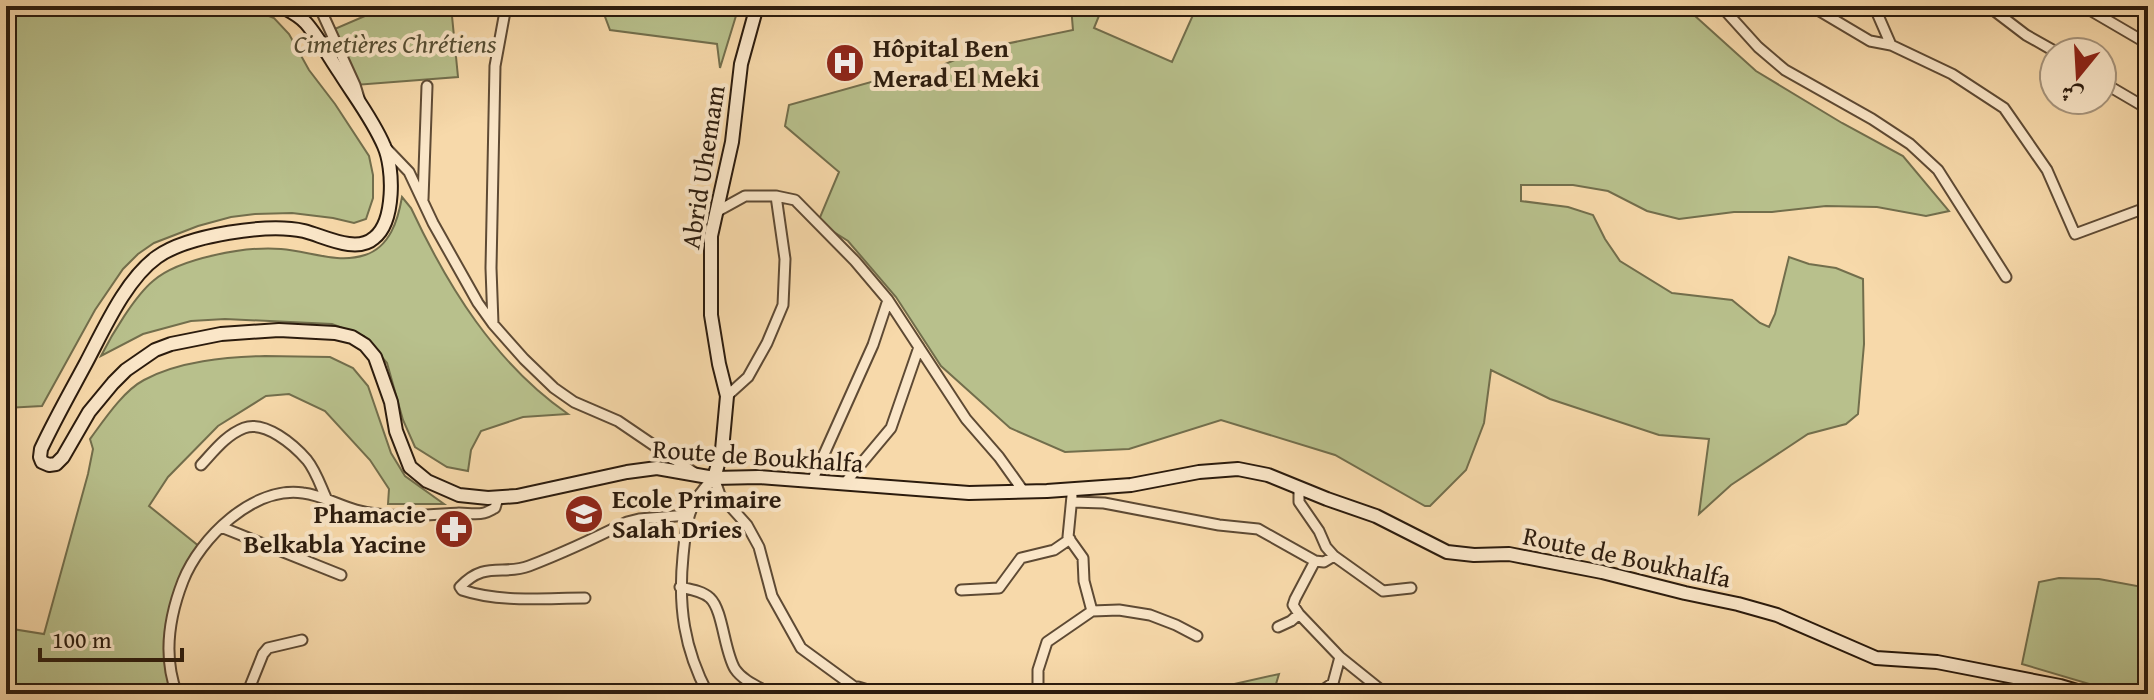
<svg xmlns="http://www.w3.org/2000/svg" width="2154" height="700" viewBox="0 0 2154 700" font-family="'Gentium Book Plus',Amiri,serif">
	<rect width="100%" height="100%" fill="#f7d9aa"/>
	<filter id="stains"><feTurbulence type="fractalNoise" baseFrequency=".0025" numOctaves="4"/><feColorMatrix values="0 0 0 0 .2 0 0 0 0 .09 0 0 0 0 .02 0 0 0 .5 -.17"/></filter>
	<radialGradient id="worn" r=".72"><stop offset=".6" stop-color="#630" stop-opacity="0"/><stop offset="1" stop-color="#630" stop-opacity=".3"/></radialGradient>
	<path fill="#b8c08c" stroke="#726e4c" stroke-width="2" d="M6,6H243L274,18L289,34L309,70L335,104L369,156L373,175V198L366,219L354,223L333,218L292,213L255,214L231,217L198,226L154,243L138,254L123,269L95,310L42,406L6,408Z
		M388,6H451L458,77L355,85L330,31Z
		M601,6H739L720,68L717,44L610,30Z
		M1071,6H1103L1094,28L1172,62L1197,6H1684L1756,71L1842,123L1903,156L1949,211L1926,216L1877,207L1826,206L1772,212H1734L1679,219L1647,211L1608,191L1573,185H1521V201L1568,207L1593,215L1605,239L1620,261L1672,293L1732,300L1760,323L1769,327L1775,314L1789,257L1809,264L1836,268L1863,279L1864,344L1858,414L1846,424L1808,434L1731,485L1699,514L1709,439L1659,435L1550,399L1491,370L1484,423L1466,470L1430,506H1425L1335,455L1221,420L1129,449L1065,452L1010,428L941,366L896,297L848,241L818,222L839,172L785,126L789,105L903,73L924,84L934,81L945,64L981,49L1073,30Z
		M402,197L411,208C448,287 495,363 568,414L523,417L481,431L471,450L468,471L447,467L415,447L403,420L387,363L364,336L332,324L225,319L191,321L143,334L101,356C112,334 135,296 153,281C179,258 247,246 281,249C309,251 337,264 365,255C390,247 398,220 402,197Z
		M265,356L330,357L353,368L368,386L391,453L405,476L444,504H388L389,489L370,460L325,411L289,394L266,396L218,426L168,477L149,506L200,547L187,569L169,632L177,694H6V628L44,634L88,474L93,449L90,439C104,420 123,391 144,380C179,361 226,357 265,356Z
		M2059,578L2099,579L2148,588V694H2123L2022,664L2039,582Z
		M1279,674L1273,694H1206L1221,687Z"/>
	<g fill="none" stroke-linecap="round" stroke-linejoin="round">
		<defs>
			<path id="street" d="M319,6L355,85L359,98
				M1721,6L1758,47L1785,70L1872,119L1910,144L1938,170L2006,277
				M1811,6L1870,41L1891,45L1952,74L2004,108L2047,170L2075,234L2148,207
				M1874,6L1891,45
				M1988,6L2026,35L2056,52
				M2083,6L2148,44
				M2102,82L2148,109
				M387,149L409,172L433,223L478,303L493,324L524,359L554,388L574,402L618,421L696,474
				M423,199L427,86
				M716,212L745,196H776L795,200L855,261L888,300L966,419L999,457L1024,492
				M493,324L491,268L495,66L506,6
				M727,396L748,377L767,343L783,305L785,259L776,196
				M201,465C214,451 226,435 244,428C265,420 294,445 307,460C316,471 321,487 327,500
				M812,481L873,345L888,300
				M845,483L891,428L919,347
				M1072,496L1068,537L1083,558L1084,581L1092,611
				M1072,502L1104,503L1219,525L1258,529L1315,561L1324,562L1334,556L1326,547L1319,531L1299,502V487
				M221,527L341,575
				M1334,556L1383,591L1411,588
				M680,587C689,589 703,591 710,598C723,610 724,651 735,669C743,681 759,687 771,694
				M961,590L999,588L1021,558L1054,550L1070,539
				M585,598C545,598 501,603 462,590L460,587C485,560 503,576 529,566C563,553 595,538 627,522L639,519L688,515
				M1299,614L1340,657L1386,694
				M1278,627L1291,621L1299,614L1293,605L1295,599L1315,561
				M858,687L881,694
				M177,694C163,657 169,617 183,581C200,538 253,486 303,493C321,495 338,505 356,510C388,519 426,515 459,513C467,513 476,515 484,513C488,512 491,510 495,508L498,498
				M247,694L263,654L268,648L302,640
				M708,694C684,649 678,606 683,556C686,523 688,502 714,478L720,495L747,525L759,547L772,596L801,648L864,694
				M1038,694V670L1047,642L1092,611L1119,610L1150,615L1176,625L1197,636
				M1321,694L1323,690L1333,683L1340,657"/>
			<path id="secondary" d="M281,6C290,11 299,15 306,23C319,38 329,57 340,73C355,97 373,120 384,146C394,168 395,222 374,238C356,254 324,236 304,231C268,223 188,235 157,257C126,279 104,329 86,363C71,391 55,419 41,449L40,457L42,462L49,465L56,464L63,457L89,412L113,383L126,370L155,350L171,344L221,334L279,330L335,333L352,337L365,345L375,357L391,402L396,431L410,467L427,481L459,495L488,498L517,496L627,472L657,468L714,478L759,477L969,493L1047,491L1131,485L1199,472L1238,469L1268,475L1327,499L1376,516L1447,552L1474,555L1509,554L1602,572L1685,593L1738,604L1777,615L1876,658L1937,662L2060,686L2087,694
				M714,478L722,450L727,396L719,364L711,315V236L732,142L741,64L757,6"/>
		</defs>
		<use href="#street" stroke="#5e4a34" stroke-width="13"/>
		<use href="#secondary" stroke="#2b1b0d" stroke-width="16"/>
		<use href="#street" stroke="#fae6c8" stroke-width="9"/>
		<use href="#secondary" stroke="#fae6c8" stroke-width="12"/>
	</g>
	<defs>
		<symbol id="hospital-disc" viewBox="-11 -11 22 22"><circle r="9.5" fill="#8f2418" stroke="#fae6c8"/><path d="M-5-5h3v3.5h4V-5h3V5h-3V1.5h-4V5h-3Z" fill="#fff"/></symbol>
		<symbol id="school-disc" viewBox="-11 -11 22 22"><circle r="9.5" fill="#8f2418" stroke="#fae6c8"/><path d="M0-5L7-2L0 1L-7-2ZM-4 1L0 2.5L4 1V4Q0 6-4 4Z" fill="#fff"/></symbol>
		<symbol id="pharmacy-disc" viewBox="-11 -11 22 22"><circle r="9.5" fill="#8f2418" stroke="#fae6c8"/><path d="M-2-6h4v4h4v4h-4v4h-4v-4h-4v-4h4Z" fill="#fff"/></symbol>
	</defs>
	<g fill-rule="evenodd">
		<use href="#hospital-disc" x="823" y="41" width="44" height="44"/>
		<use href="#school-disc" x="562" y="492" width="44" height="44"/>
		<use href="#pharmacy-disc" x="432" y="507" width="44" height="44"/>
	</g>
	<g text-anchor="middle" stroke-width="8" stroke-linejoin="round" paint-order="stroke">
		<g font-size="26" font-style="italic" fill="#554d33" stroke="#fae6c8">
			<text x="395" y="53">Cimetières Chrétiens</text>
		</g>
		<g font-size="26" font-weight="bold" fill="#2b1b0d" stroke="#fae6c8" text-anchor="start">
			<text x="873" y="57">Hôpital Ben<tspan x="873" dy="30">Merad El Meki</tspan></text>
			<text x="612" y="508">Ecole Primaire<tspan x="612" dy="30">Salah Dries</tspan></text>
			<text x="426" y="523" text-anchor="end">Phamacie<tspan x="426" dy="30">Belkabla Yacine</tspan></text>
		</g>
		<g font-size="26" fill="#2b1b0d" stroke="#fae6c8">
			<text transform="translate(703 167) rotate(-81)" y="9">Abrid Uhemam</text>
			<text transform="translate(758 456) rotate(4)" y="9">Route de Boukhalfa</text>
			<text transform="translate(1627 557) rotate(12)" y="9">Route de Boukhalfa</text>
		</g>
	</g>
	<rect width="2154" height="700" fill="none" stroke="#f7d9aa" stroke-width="32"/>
	<rect x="8" y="8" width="2138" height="684" fill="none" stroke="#2b1b0d" stroke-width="4"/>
	<rect x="16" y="16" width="2122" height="668" fill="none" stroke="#2b1b0d" stroke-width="2"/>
	<g transform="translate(2078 76) rotate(198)"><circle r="38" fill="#fae6c8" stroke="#a7957d" stroke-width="2"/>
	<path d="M0-6L14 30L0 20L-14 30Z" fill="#8f2418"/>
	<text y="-12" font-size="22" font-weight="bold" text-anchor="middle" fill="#2b1b0d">ش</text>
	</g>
	<path d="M40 648v12h142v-12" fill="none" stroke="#2b1b0d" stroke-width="4"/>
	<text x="52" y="648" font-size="24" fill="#2b1b0d" stroke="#fae6c8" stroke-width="6" paint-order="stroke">100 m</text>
	<rect width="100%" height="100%" filter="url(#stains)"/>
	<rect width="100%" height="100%" fill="url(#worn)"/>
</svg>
